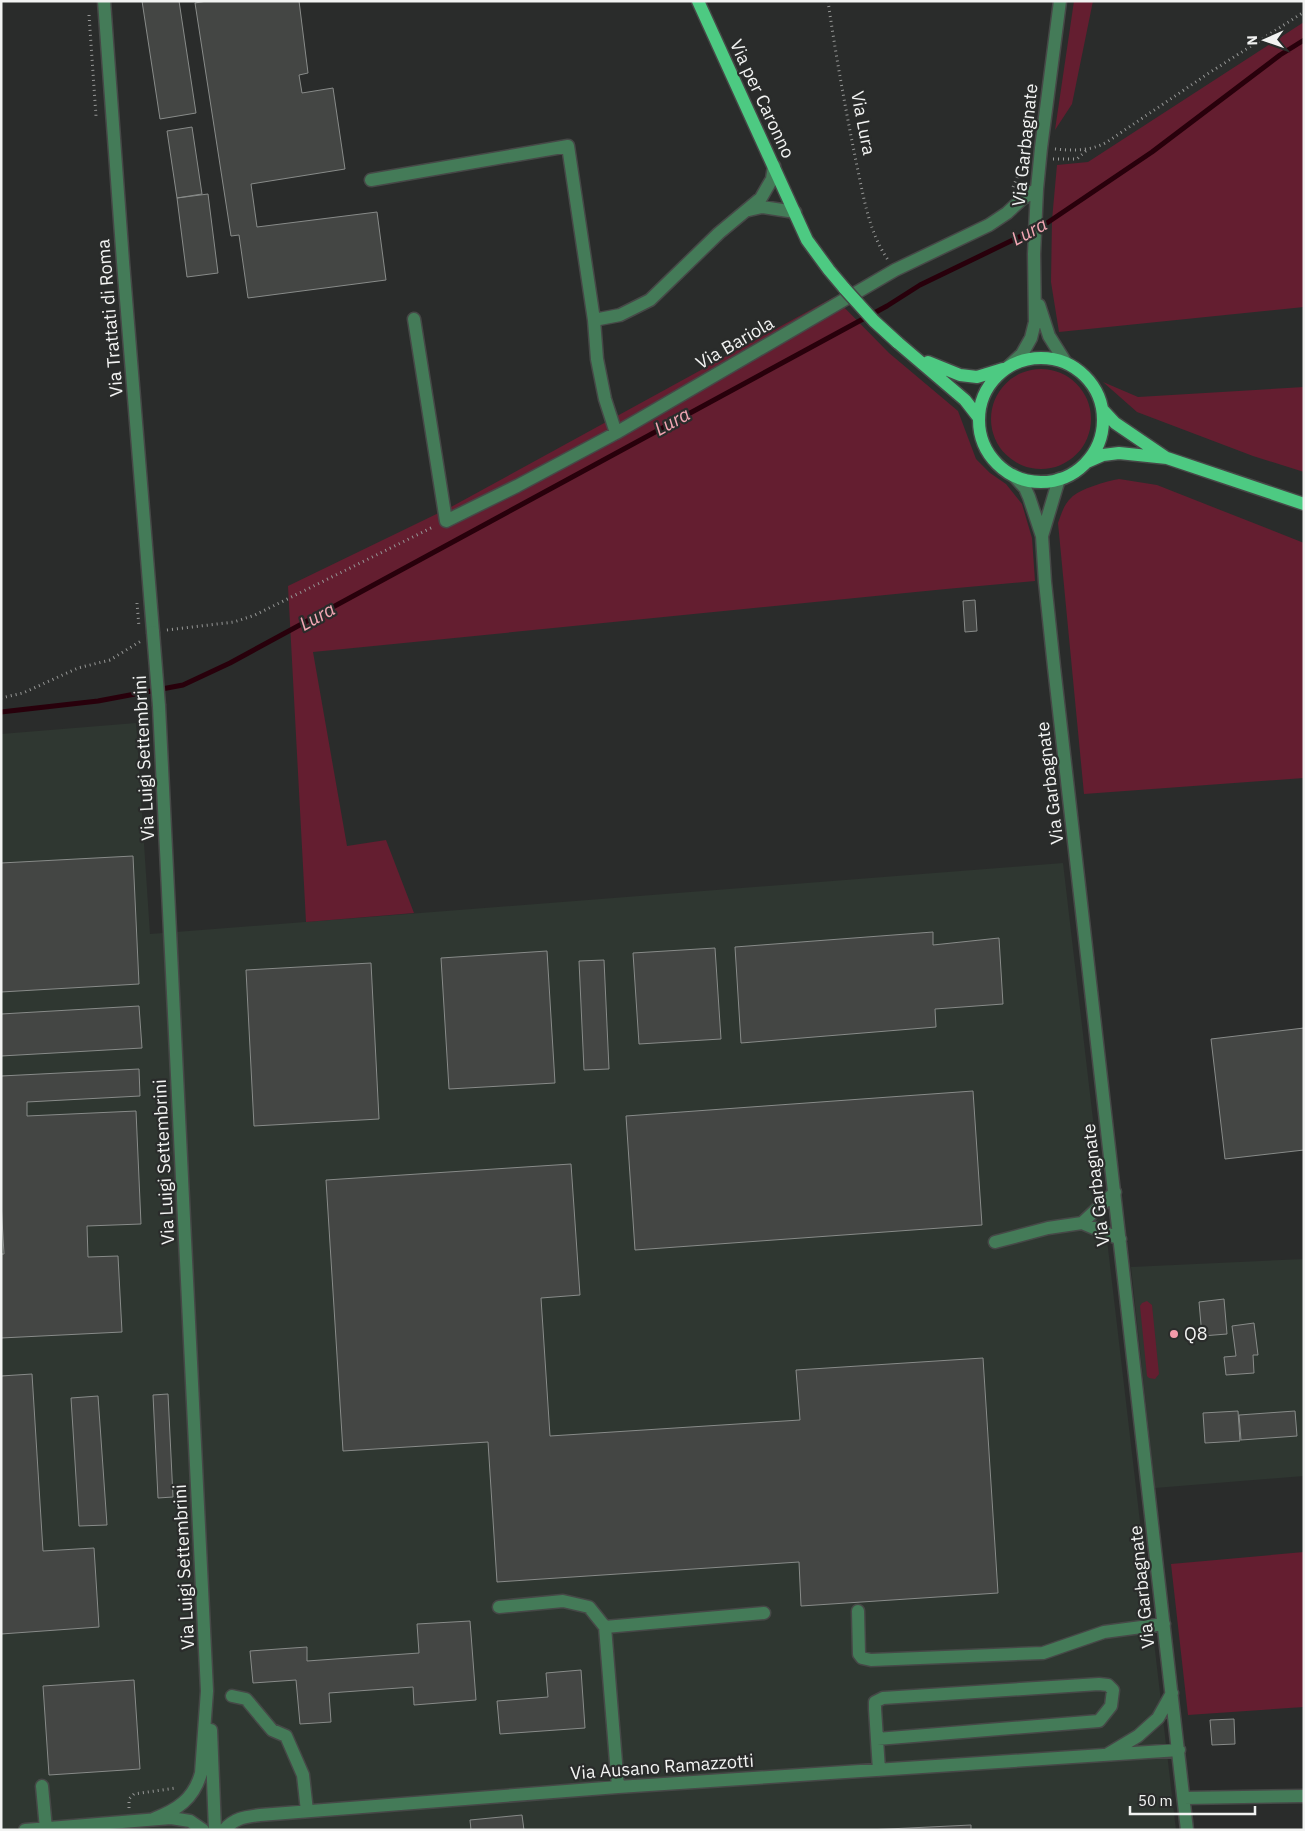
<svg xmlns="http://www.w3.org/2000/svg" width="1305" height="1831" viewBox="0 0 1305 1831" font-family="'IBM Plex Sans',sans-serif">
	<rect width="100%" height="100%" fill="#2a2c2b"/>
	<path fill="#2f3731" d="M136,723L150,934L1063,863L1176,1830H1V734Z
		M1304,1259V1476L1155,1488L1131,1267Z"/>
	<path fill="#641e30" d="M1074,1H1093L1072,104L1055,130Z
		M1304,22V307L1059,332L1051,282L1052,220L1057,165L1088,162Z
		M834,297L889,353L958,411L976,459L990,473L1006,484L1022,504L1032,538L1035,581L946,589L313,652L347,846L386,840L414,913L306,922L288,586L451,507Z
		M991 419a50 50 0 1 1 100 0a50 50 0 1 1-100 0Z
		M1103,382L1138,397L1304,387V472L1253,456L1137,412Z
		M1119,479L1157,485L1304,543V778L1084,794L1058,523C1061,515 1064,504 1071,498C1079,489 1107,481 1119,479Z
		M1147,1301L1152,1305L1159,1374L1155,1379L1149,1378L1147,1376L1140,1306L1142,1303Z
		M1304,1552V1707L1188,1715L1171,1564Z"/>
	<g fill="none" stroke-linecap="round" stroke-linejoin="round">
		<path stroke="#28000b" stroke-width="5" d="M1,712L98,701L183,685L230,663L887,306L920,285L1044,225L1152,152L1280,55L1304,40"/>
	</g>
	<path fill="#444644" stroke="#888b89" d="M142,1H179L196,113L160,119Z
		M207,1H299L308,73L299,75L302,93L333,88L345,169L251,184L257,227L377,212L386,280L248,298L239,235L231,236L195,3Z
		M192,127L202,194L177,198L167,131Z
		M208,194L218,273L187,277L177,198Z
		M975,600L977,631L965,632L963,601Z
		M133,856L139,984L1,992V863Z
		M933,932V945L999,938L1003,1004L935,1009L936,1027L741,1043L735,947Z
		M715,948L721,1039L639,1044L633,953Z
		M547,951L555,1083L449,1089L441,958Z
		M604,960L609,1069L584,1070L579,961Z
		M371,963L379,1119L254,1126L246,970Z
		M139,1006L142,1048L1,1056V1014Z
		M1304,1028V1150L1225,1159L1211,1039Z
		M139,1069L140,1096L27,1102V1116L136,1111L141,1224L87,1226L88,1257L118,1256L122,1332L1,1338V1254H4L1,1202V1076Z
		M973,1091L982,1225L635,1250L626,1116Z
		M571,1164L580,1295L541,1298L550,1436L800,1420L796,1370L983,1358L998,1593L801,1606L799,1562L497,1582L488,1442L343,1451L326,1180Z
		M1224,1299L1227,1334L1202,1336L1199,1302Z
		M1254,1323L1258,1355H1253L1254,1373L1226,1375L1224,1357L1236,1356L1232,1326Z
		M32,1374L43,1551L94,1548L99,1627L1,1634V1376Z
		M168,1394L173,1497L158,1498L153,1395Z
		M98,1396L107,1525L79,1526L71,1398Z
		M1238,1411L1240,1441L1205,1443L1203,1413Z
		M1295,1411L1297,1436L1241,1440L1239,1415Z
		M470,1621L476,1700L414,1705L413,1687L329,1693L331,1722L300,1724L296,1680L253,1683L250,1651L307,1647V1661L419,1653L417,1624Z
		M581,1670L585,1728L500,1734L497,1701L548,1697L546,1673Z
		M134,1680L140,1769L49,1775L43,1686Z
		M1234,1719L1235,1744L1212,1745L1210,1720Z
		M522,1815L524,1830H471L470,1820Z
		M971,1825V1830H867Z"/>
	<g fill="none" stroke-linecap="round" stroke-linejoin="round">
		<defs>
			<path id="minor" d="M104,1L123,262L153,632
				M371,180L568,146L594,320L597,359L605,399L616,433
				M749,210L762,207L795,212
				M1039,305L1049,336L1066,363
				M414,319L446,521L517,486L616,433L895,270L989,225L1007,213L1022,199L1037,189
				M594,320L620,315L650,300L719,233L761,198L772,179L774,166
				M1008,367L1022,354L1031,338L1035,322L1034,254L1037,189L1041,148L1060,1
				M1013,475L1025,488L1029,497L1042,536L1045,582L1054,667L1187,1830
				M1042,536L1059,479
				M1082,1223L1115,1192
				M995,1242L1048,1228L1082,1223L1120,1239
				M499,1607L563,1601L589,1607L605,1627L618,1787
				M858,1611L859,1654L862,1658L871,1660L1043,1653L1104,1632L1164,1624
				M605,1627L764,1613
				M232,1696L246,1699L272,1730L286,1736L303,1775L307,1811
				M211,1730L215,1830
				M877,1739L1099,1721L1111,1706L1113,1690L1108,1685L1099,1684L883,1698L875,1702V1709L879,1770
				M1108,1754L1138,1736L1158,1718L1172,1693
				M42,1786L46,1829
				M1184,1798L1304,1796
				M153,1819C177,1810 194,1799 201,1773L207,1691L159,706
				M25,1830L171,1818L190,1821L203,1830
				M224,1830C234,1818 245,1817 260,1815L618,1787L1179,1750"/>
			<path id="major" d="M698,1L807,240L829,270L845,289
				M897,342L965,400L979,418
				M979 420a62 62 0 1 1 124 0a62 62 0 1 1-124 0Z
				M928,362L960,375L977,377L1003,369
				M1102,409L1115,423L1165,457
				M1087,462L1103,455L1119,453L1167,458L1304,504"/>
		</defs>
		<use href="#minor" stroke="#464847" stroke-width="15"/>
		<use href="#major" stroke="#464847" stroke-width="15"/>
		<path stroke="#969796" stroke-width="3" stroke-dasharray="1 4" stroke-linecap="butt" d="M828,1C836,57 846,112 857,166C864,199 869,232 888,260
			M89,15L96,116
			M1055,149C1073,151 1091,151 1107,142L1209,73L1304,12
			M1053,159H1077L1088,149
			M1013,187L1025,159
			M167,630L234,622L255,615L433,527
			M1,698L23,693L78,668L110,660L141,641
			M129,1808V1799L134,1794L176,1788"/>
		<use href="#minor" stroke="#447b58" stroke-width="12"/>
		<use href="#major" stroke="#4dca82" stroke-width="12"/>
		<defs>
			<path id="minor-bridge" d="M153,632L159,706"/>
			<path id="major-bridge" d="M845,289L874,321L897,342"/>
		</defs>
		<use href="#minor-bridge" stroke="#464847" stroke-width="15" stroke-linecap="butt"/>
		<use href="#major-bridge" stroke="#464847" stroke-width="15" stroke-linecap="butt"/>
		<path stroke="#969796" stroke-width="3" stroke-dasharray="1 4" stroke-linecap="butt" d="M137,603L139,627"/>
		<use href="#minor-bridge" stroke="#447b58" stroke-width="12"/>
		<use href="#major-bridge" stroke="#4dca82" stroke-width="12"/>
	</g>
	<circle fill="#f39aaa" stroke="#2a2c2b" stroke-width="2" cx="1174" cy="1334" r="5"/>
	<g text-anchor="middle" stroke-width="4.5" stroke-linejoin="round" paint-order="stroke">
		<g font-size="18" fill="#f2f3f2" stroke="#2a2c2b">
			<text transform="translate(762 99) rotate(65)" y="6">Via per Caronno</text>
			<text transform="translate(863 123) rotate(79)" y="6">Via Lura</text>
			<text transform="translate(1025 145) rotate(-84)" y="6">Via Garbagnate</text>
			<text transform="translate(110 318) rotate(-95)" y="6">Via Trattati di Roma</text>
			<text transform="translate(735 343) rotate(-30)" y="6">Via Bariola</text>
			<text transform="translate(144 758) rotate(-93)" y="6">Via Luigi Settembrini</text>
			<text transform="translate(1050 783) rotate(-97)" y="6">Via Garbagnate</text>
			<text transform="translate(164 1162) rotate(-93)" y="6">Via Luigi Settembrini</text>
			<text transform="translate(1096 1185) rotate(-97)" y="6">Via Garbagnate</text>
			<text transform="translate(184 1567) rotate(-93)" y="6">Via Luigi Settembrini</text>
			<text transform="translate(1142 1587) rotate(-96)" y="6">Via Garbagnate</text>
			<text transform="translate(662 1767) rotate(-4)" y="6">Via Ausano Ramazzotti</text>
		</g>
		<g font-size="18" fill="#f2f3f2" stroke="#2a2c2b" text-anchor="start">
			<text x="1184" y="1340">Q8</text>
		</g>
		<g font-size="19" font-style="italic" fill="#f2a7b4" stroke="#2a2c2b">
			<text transform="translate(1029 231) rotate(-28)" y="7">Lura</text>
			<text transform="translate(672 421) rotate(-29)" y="7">Lura</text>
			<text transform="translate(317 616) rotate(-29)" y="7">Lura</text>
		</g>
	</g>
	<rect width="1305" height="1831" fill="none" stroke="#f2f3f2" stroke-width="5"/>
	<g transform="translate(1265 40) rotate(268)" stroke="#2a2c2b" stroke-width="4" paint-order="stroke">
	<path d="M0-4L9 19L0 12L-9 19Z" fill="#f2f3f2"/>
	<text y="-8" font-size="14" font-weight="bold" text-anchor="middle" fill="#f2f3f2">N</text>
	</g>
	<path d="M1130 1806v8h125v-8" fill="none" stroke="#f2f3f2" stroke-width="2.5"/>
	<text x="1138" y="1806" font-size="15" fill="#f2f3f2" stroke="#2a2c2b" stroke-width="4" paint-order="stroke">50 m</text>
</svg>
